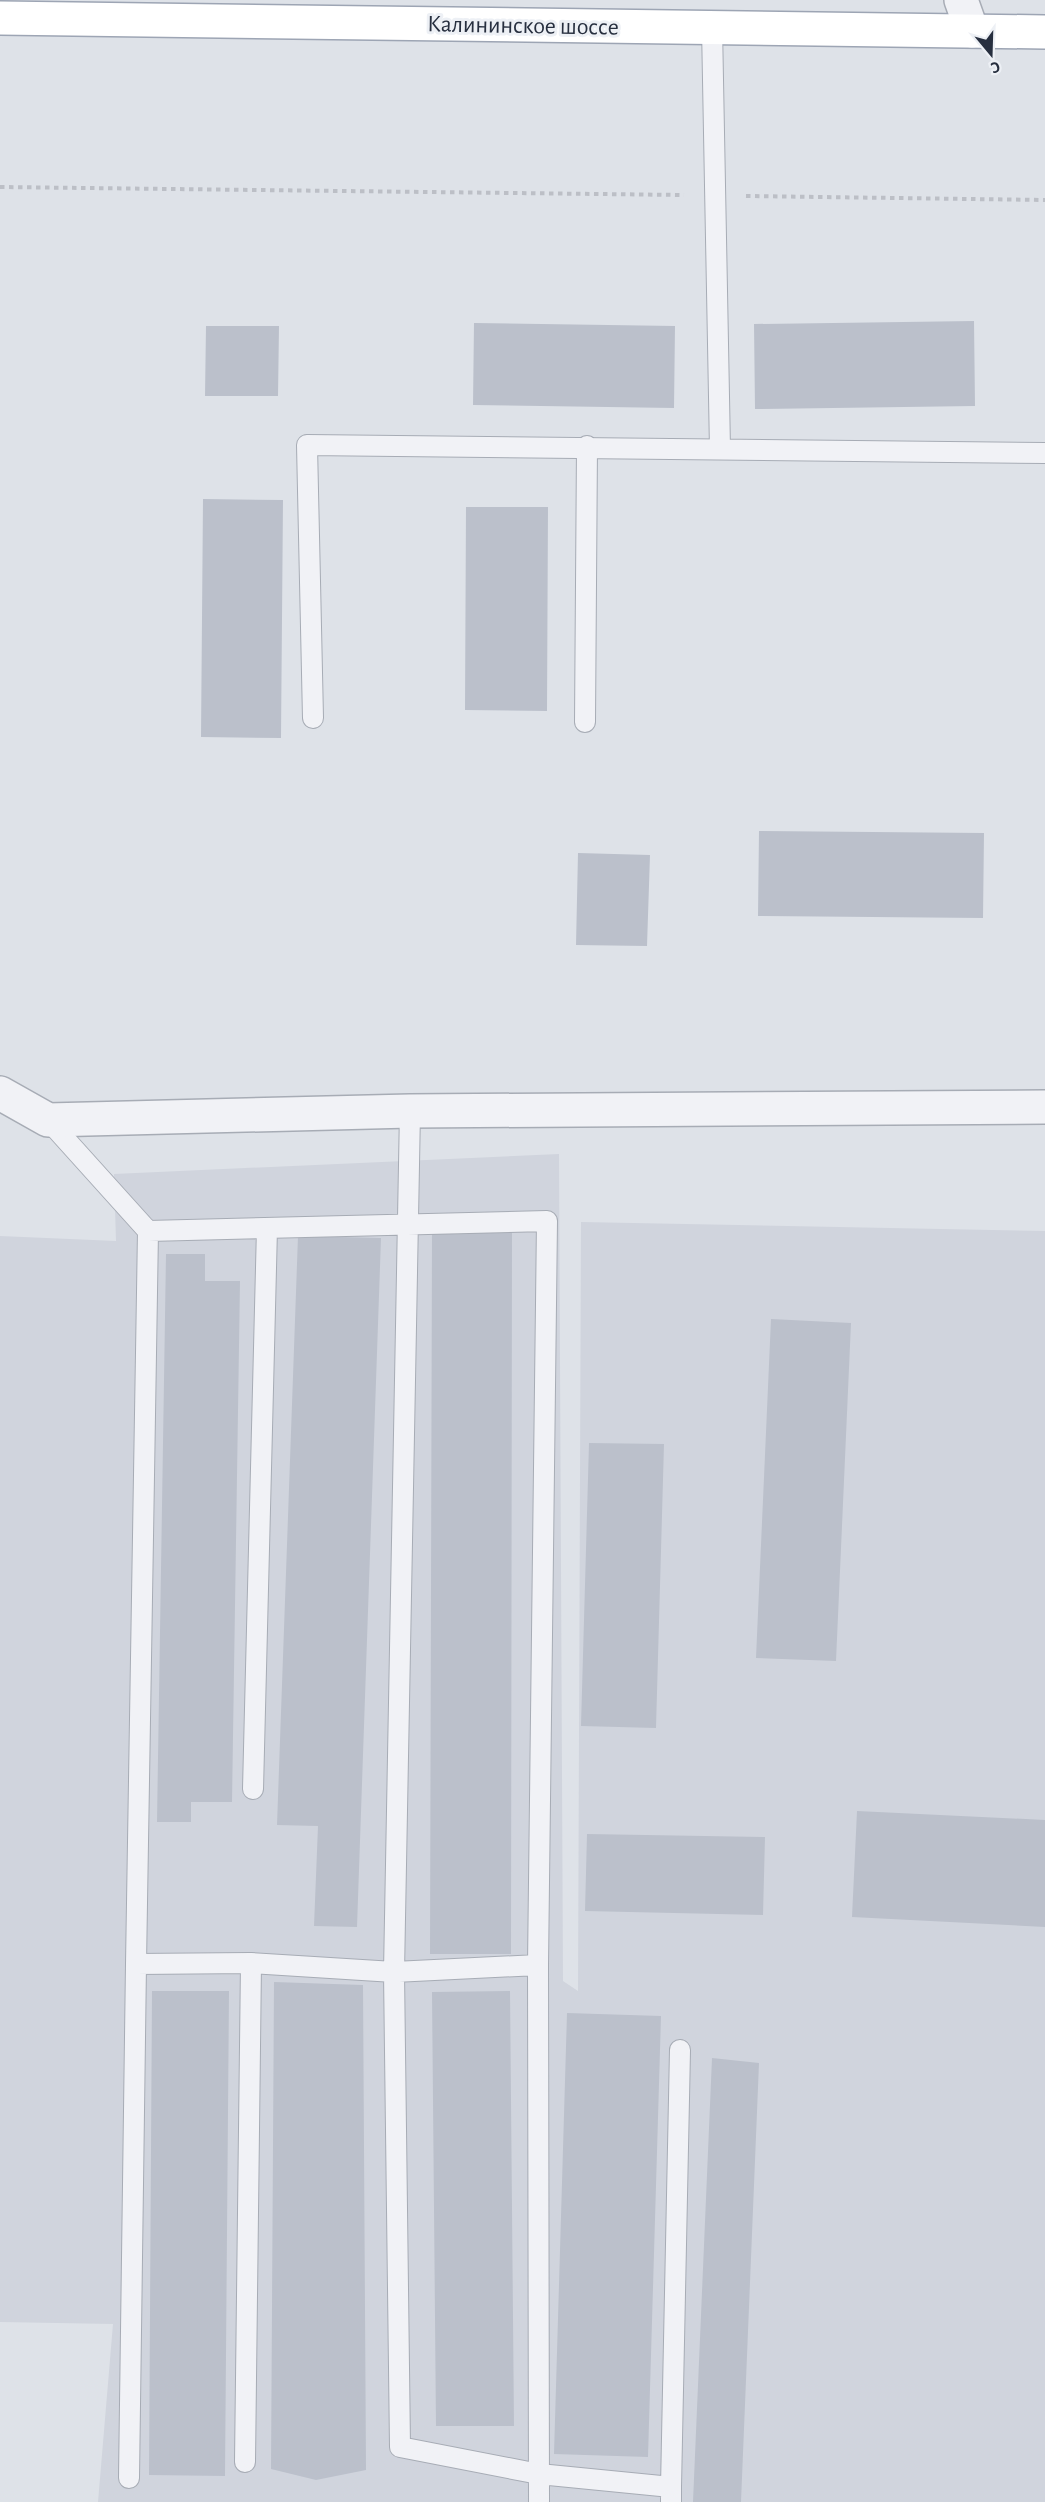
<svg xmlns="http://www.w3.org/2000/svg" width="1045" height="2502" viewBox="0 0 1045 2502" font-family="'Alegreya Sans',sans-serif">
	<rect width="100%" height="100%" fill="#dee2e8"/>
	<path fill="#d0d4dd" d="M559,1154L563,1981L578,1991L581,1222L1045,1231V2502H98L113,2324L0,2322V1236L116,1241L114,1174Z"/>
	<path fill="#bbc0cb" d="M974,321L975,406L755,409L754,324Z
		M474,323L675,326L674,408L473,405Z
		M206,326H279L278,396H205Z
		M203,499L283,500L281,738L201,737Z
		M466,507H548L547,711L465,710Z
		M759,831L984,833L983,918L758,916Z
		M578,853L650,855L647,946L576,945Z
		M432,1232H512L511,1954H430Z
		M298,1236L381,1238L357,1927L314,1926L318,1826L277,1825Z
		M166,1254H205V1281H240L232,1802H191V1822H157Z
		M771,1319L851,1323L836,1661L756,1658Z
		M589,1443L664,1444L656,1728L581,1726Z
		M857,1811L1045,1820V1927L852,1917Z
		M587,1834L765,1837L763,1915L585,1911Z
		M274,1982L363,1985L366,2470L316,2480L271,2469Z
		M152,1991H229L225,2476L149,2475Z
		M510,1991L514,2426H436L432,1992Z
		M567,2013L661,2016L648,2457L554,2454Z
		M712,2058L759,2063L741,2502H693Z"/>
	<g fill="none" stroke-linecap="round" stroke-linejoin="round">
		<defs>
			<path id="lane" d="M712,27L720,449
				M313,718L307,445L1045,453
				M585,722L587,446
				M410,1111L394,1972L400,2447L539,2474L671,2487V2502
				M48,1120L148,1231L136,1964L251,1963L394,1972L538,1965
				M148,1231L547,1221L538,1965L539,2502
				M253,1789L267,1228
				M245,2462L251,1963
				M129,2478L136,1964
				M671,2487L680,2050"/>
			<path id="street" d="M961,0L972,31
				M0,1093L48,1120L410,1111L1045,1107"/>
			<path id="primary" d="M0,18L1045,32"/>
		</defs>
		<use href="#lane" stroke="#a7acb5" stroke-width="22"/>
		<use href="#street" stroke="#a7acb5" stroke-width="36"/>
		<use href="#primary" stroke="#9da5b4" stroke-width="36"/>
		<path stroke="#bcbfc6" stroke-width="4" stroke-dasharray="4.5 4.5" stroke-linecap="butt" d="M0,187L684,195
			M746,196L1045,200"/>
		<use href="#lane" stroke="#f1f2f6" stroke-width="20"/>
		<use href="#street" stroke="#f1f2f6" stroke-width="33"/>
		<use href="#primary" stroke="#fff" stroke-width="33"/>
	</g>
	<g text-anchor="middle" stroke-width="6" stroke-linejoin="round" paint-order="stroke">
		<g font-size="24" fill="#272f3f" stroke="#edf0f5">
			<text transform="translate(523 25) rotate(1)" y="8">Калининское шоссе</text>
		</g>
	</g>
	<g transform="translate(991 54) rotate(161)" stroke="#edf0f5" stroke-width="4.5" paint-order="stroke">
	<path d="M0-4.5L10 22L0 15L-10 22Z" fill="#272f3f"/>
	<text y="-9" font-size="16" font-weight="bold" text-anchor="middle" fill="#272f3f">С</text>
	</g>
</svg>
